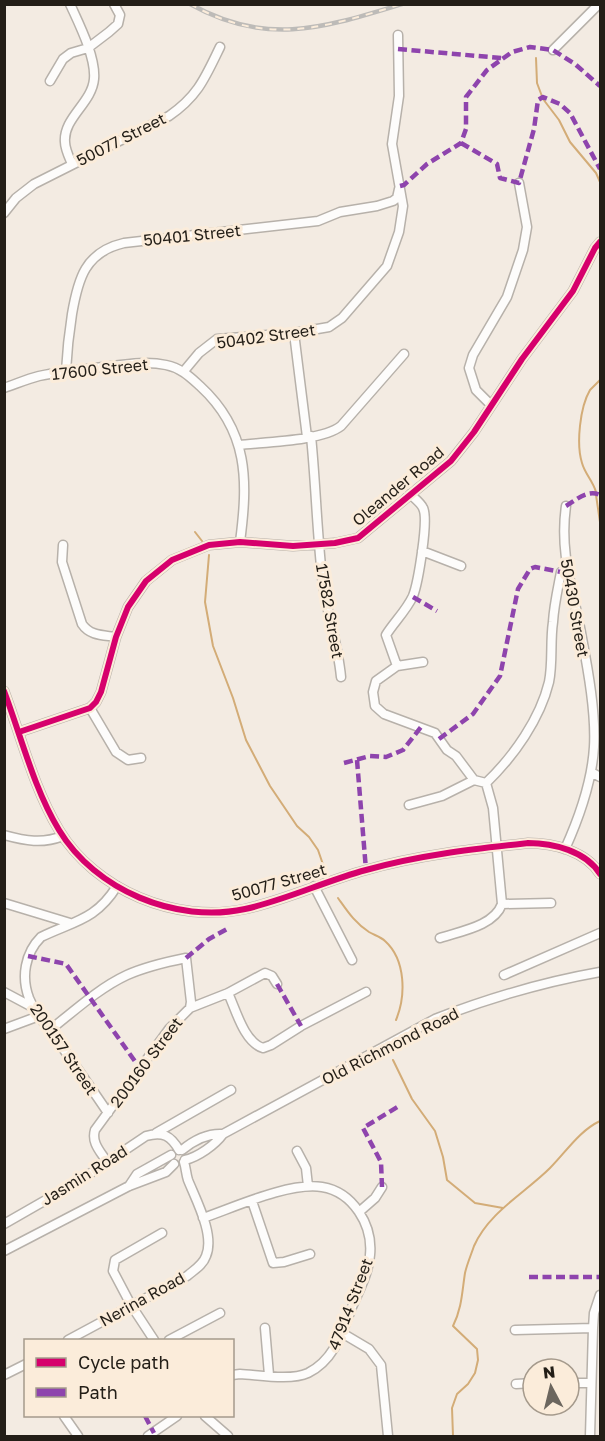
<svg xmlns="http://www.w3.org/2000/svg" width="605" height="1441" viewBox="0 0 605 1441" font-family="'Golos Text',sans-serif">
	<rect width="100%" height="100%" fill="#f3ebe2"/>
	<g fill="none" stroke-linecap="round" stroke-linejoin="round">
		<path stroke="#d3ac77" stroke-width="2" d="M536,58L537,83L543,99L559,120L570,142L596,173L600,182
			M596,492C593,481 585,474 582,463C576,444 580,407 590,390C593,387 597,383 600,380
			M596,495L600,522
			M195,532L202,541
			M209,555L205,602L213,646L233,698L246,740L270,786L297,826L309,837L318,850L327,876
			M338,898C348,912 355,923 369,932C374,935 381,937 385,941C406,960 406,996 396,1020
			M393,1060L412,1099L435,1131L443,1157L447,1180L475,1203L503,1208
			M453,1436L452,1408L457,1394L468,1384L475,1373L478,1360L477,1349L453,1326C462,1308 462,1292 465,1273C467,1264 471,1255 474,1246C489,1212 525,1193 550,1168C566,1152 579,1131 600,1121"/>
		<defs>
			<path id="minor" d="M70,4C79,24 96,57 94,79C92,103 63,118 65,142C65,149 69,157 72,164
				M553,50L599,4
				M50,81L63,59L71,53L88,48L109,32L118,24L120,15L114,4
				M4,213L16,198L34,184L169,116C198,96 205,78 220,47
				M294,333L307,437
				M66,371C67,352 69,333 72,314C78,279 85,252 124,243L318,221L340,212L377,206L393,201L397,198L399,189
				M184,371L199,353L217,339L294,333L329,327L342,318L387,266L399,232L403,206L392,144L399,96L398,35
				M4,388C16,384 27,379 39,376C57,372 75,371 93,368C117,366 143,360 166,365C181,368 190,377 200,386C249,431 248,481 240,542
				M491,405L476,390L469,368L473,355L507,297L523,250L527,227L519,183
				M311,436C316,486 317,536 323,585C328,616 338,645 341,677
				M239,445C265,442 322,441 341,426L404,354
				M63,545L62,562L82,624C90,636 103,635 116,637
				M422,551L461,566
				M423,662L397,666L376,681L373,692L375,706L384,714L435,733L447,750L456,756L474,780L486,783
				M397,666L386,635C394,622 406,611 413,596C418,583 429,519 423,508C421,503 414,498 410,494
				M4,691C21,736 34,789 59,830C95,890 176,924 245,909C286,900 325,881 366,870C418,855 474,849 528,843C553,843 586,851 600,874
				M90,708L116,752L128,760L141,758
				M19,732L90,708L96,702L101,692L116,637L128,607L146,581L172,560L209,545L240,542L293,546L335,543L358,538L451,461L474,432L522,359L573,291L595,248L600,242
				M591,772L600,777
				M486,783C514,756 540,719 549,682C553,662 550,642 553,622C554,605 558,588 561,572L567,573
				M409,805L442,796L474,780
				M4,835C26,841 42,844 63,836
				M565,849C579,818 592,781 594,747C596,714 588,670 582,638C574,592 559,554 566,506
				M314,886L352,960
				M4,903L70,923
				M502,904L551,903
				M440,938C461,931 494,926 502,904L493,808L486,783
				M504,975L600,933
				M4,992L34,1008
				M228,993C236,1010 244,1042 263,1048L271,1045L301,1026L366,992
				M190,1008L228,993L265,973L272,976L277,984
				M4,1029L39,1016
				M50,1030C74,1011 99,988 127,975C145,967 166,962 186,958L191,1002L190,1008L169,1029L95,1130C91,1143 101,1152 107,1162
				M108,1113C92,1089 76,1067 60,1044C49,1029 36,1015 29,998C21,977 25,953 41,937C74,921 96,920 117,886
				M156,1133L231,1090
				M182,1150C194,1140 208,1133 223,1134
				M297,1151L306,1168L308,1186
				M185,1160C198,1157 215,1145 223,1134L435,1019C489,998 543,982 600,972
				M129,1186L137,1174L171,1155
				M252,1201L273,1263L284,1262L310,1254
				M359,1212L375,1198L382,1187
				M203,1218C235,1207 289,1182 322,1187C353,1192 373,1225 370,1255C369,1272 359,1291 352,1307C342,1333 334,1360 308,1373C291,1381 259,1375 240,1374L232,1375
				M4,1224L79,1181L146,1136C163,1131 171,1136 179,1150
				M4,1251L129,1186L166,1172L174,1164
				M265,1328L269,1375
				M515,1330L593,1328
				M342,1333L369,1349L381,1365L388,1436
				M68,1340L187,1276C194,1270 203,1265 206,1256C215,1235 196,1200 188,1180C186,1174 186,1168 184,1162
				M154,1340L131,1305L113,1271L115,1260L162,1233
				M169,1340L220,1313
				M4,1375L26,1364
				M569,1383H591
				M516,1384L533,1383
				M64,1416L78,1436
				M205,1416L228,1436
				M148,1436L177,1416
				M590,1436L593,1328L594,1313L600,1295"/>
		</defs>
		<use href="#minor" stroke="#b7b1aa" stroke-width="11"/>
		<use href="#minor" stroke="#fdfcfb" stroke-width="8"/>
		<defs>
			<path id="rail" d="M190,4C267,47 323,28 402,4"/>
		</defs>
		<use href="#rail" stroke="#bdbbb8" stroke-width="4.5"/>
		<use href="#rail" stroke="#fbecda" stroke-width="2" stroke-dasharray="7" stroke-linecap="butt"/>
		<path stroke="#8e44ad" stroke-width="4.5" stroke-dasharray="9 4.5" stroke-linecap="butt" d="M398,49L501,58
			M461,143L497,164L500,178L519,183L534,129L538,100L543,97L560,104L570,113L600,169
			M400,186L404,185L427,164L461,143L466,129V97L487,70L512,52L530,47L553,50L575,64L600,86
			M566,506C576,500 588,489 600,495
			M413,597L437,611
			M439,739L473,714L500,676L518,589L530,569L535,567L561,572
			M357,760L366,870
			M344,763L370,756L386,757L403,750L421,727
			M28,956L66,964L139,1067
			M186,958L209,939L227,929
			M277,984L301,1026
			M382,1187L381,1162L363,1128L399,1106
			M529,1277H600
			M145,1416L154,1433"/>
		<defs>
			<path id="cycleway" d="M4,691C21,736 34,789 59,830C95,890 176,924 245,909C286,900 325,881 366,870C418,855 474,849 528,843C553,843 586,851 600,874
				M19,732L90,708L96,702L101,692L116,637L128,607L146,581L172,560L209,545L240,542L293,546L335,543L358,538L451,461L474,432L522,359L573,291L595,248L600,242"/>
		</defs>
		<use href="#cycleway" stroke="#fbecda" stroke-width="10"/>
		<use href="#cycleway" stroke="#d6006c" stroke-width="6"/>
	</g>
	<g text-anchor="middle" stroke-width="6" stroke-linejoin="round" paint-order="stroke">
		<g font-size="16" fill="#231e17" stroke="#fbecda">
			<text transform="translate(121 139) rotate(-27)" y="6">50077 Street</text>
			<text transform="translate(192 235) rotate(-6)" y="6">50401 Street</text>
			<text transform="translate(266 336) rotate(-8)" y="6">50402 Street</text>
			<text transform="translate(100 369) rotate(-6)" y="6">17600 Street</text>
			<text transform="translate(398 486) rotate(-40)" y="6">Oleander Road</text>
			<text transform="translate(575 608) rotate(80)" y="6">50430 Street</text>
			<text transform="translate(330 611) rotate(80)" y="6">17582 Street</text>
			<text transform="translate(279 882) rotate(-16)" y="6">50077 Street</text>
			<text transform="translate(390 1046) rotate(-27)" y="6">Old Richmond Road</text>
			<text transform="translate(64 1049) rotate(56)" y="6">200157 Street</text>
			<text transform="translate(146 1062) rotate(-53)" y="6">200160 Street</text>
			<text transform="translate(84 1175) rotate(-32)" y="6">Jasmin Road</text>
			<text transform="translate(142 1299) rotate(-29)" y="6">Nerina Road</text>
			<text transform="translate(350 1304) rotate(-69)" y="6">47914 Street</text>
		</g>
	</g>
	<rect width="605" height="1441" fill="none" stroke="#231e17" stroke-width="12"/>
	<rect x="24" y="1339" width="210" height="78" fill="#fbecda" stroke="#a59a8c" stroke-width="1.5"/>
	<rect x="36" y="1358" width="30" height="9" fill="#d6006c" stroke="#a59a8c" stroke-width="1.5"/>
	<text x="78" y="1369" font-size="18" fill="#231e17">Cycle path</text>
	<rect x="36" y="1388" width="30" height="9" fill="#8e44ad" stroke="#a59a8c" stroke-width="1.5"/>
	<text x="78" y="1399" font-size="18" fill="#231e17">Path</text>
	<g transform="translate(551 1387) rotate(353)"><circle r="28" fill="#fbecda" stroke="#a59a8c" stroke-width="1.5"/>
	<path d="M0-4.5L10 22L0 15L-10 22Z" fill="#6c665e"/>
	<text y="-9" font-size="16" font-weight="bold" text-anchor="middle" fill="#231e17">N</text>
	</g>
</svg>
